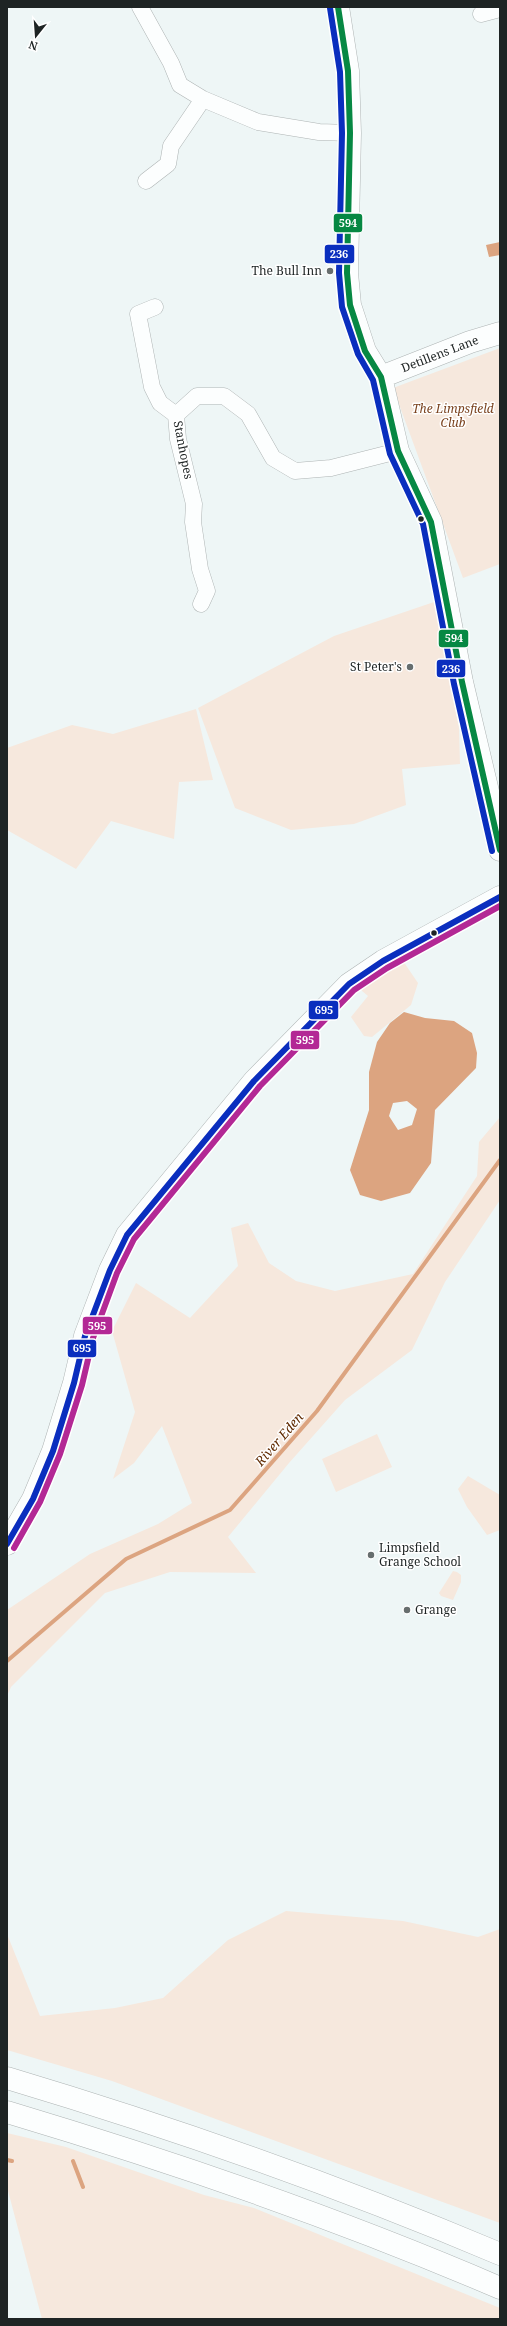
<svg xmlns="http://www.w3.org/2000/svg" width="507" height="2326" viewBox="0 0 507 2326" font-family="'Noto Serif',serif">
	<rect width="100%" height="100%" fill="#eef6f6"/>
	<path fill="#f6e8dd" d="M500,348V564L463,578L393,388Z
		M434,602L459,728L460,764L402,769L406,805L354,824L291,830L235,808L198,708L334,636Z
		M196,709L213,780L179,782L174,839L111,821L76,869L7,830V748L72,725L113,734Z
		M401,958L418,983L411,1005L372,1037L364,1036L351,1017L368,996L355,985Z
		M500,1117V1200L445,1282L412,1350L345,1400L289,1463L228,1537L256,1573L170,1572L105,1593L11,1687L7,1696V1610L90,1554L158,1524L192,1503L162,1426L134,1463L113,1479L135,1412L112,1331L136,1283L190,1318L238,1266L231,1228L248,1223L269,1263L296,1281L335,1291L413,1274L477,1176L479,1142Z
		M377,1434L392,1467L336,1492L322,1459Z
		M468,1476L500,1495V1530L487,1535L467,1507L458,1489Z
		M453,1571L457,1572L461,1575V1582L453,1600L441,1596L439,1593Z
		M286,1911L403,1921L478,1937L500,1929V2223L112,2081L7,2050V1934L40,2016L115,2008L163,1998L228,1940Z
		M7,2133L66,2147L204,2195L254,2208L500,2308V2319H42L7,2187Z"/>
	<path fill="#dca480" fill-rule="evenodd" d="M500,242V255L489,257L486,245Z
		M404,1012L425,1018L454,1021L472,1033L477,1053L476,1068L435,1110L431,1163L410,1193L381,1201L360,1195L350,1170L369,1110V1072L377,1042L390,1023ZM407,1101L417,1109L412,1125L398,1130L389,1116L393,1103Z"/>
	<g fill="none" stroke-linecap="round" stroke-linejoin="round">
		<path stroke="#dca480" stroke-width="4" d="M7,1661L126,1559L230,1510L317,1411L500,1160
			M7,2160L12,2161
			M73,2161L83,2187"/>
		<defs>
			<path id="minor" d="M140,7L171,63L180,85L203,99L258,122L319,132L350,133
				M481,14L500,9
				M146,181L168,164L171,146L203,99
				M155,307L138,314L152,387L160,403L176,415
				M201,604L207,591L200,569L193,522L194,504L178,439L176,415L197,396H224L248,414L273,458L295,471L331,468L398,451"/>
			<path id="secondary" d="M338,7L348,71L350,133L347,273L350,305L365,351L381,377L398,451L431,522L462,682L495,821L500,850
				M381,377L470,342L500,333
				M7,1544L33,1499L53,1451L74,1383L85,1336L110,1270L127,1235L254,1081L349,984L383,961L500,897"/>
			<path id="motorway" d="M7,2078C174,2128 339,2186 500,2254
				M7,2112C174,2162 340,2219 500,2288"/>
		</defs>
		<use href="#minor" stroke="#aeb4b4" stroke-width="17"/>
		<use href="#secondary" stroke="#aeb4b4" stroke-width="23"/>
		<use href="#motorway" stroke="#aeb4b4" stroke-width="23"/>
		<use href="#minor" stroke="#fcfefe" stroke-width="16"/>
		<use href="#secondary" stroke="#fcfefe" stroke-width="22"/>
		<use href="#motorway" stroke="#fcfefe" stroke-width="22"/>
		<defs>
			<path id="bus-1" d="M338,7L348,71L350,133L347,273L350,305L365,351L381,377L398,451L431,522L462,682L500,850"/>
			<path id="bus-2" d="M330,8L340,72L342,133L339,273L342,307L358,354L373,380L390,454L423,524L454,684L492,851"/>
			<path id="bus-3" d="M7,1544L33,1499L53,1451L74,1383L85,1336L110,1270L127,1235L254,1081L349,984L383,961L500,897"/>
			<path id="bus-4" d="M14,1548L40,1502L60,1454L82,1385L93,1338L117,1273L134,1239L260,1086L354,990L387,968L500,906"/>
		</defs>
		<use href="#bus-1" stroke="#fff" stroke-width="9"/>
		<use href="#bus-2" stroke="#fff" stroke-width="9"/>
		<use href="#bus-3" stroke="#fff" stroke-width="9"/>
		<use href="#bus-4" stroke="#fff" stroke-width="9"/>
		<use href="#bus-1" stroke="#068843" stroke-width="6"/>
		<use href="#bus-2" stroke="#0a2ebe" stroke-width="6"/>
		<use href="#bus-3" stroke="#0a2ebe" stroke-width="6"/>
		<use href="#bus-4" stroke="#b32895" stroke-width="6"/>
	</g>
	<g fill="#676e6e" stroke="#fff" stroke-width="1.5">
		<circle cx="330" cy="271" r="4"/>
		<circle cx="410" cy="667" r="4"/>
		<circle cx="371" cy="1555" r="4"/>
		<circle cx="407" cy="1610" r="4"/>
	</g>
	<g fill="#1e2424" stroke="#fff" stroke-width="1.5">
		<circle cx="421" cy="519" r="3.5"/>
		<circle cx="434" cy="933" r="3.5"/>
	</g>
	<g text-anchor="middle" stroke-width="3" stroke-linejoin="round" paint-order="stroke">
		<g font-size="12" fill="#1e2424" stroke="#fff" text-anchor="end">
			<text x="322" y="275">The Bull Inn</text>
			<text x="402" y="671">St Peter's</text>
			<text x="379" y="1552" text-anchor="start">Limpsfield<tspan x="379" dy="14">Grange School</tspan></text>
			<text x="415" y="1614" text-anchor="start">Grange</text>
		</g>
		<g font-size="12" fill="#1e2424" stroke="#fff">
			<text transform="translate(440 354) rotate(-21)" y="4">Detillens Lane</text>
			<text transform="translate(183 450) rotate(79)" y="4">Stanhopes</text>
		</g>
		<g font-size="12" font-style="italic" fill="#7b431f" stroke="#fff">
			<text x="453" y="413">The Limpsfield<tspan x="453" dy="14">Club</tspan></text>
		</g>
		<g font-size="13" font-style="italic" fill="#602a00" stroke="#fff">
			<text transform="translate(279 1439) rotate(-49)" y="5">River Eden</text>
		</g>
	</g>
	<g stroke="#fff" stroke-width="1.5">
		<rect x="333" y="213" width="30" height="20" rx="4" fill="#068843"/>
		<rect x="324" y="244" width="31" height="20" rx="4" fill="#0a2ebe"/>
		<rect x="438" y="629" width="31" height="19" rx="4" fill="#068843"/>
		<rect x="436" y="659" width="30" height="19" rx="4" fill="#0a2ebe"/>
		<rect x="308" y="1000" width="31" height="20" rx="4" fill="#0a2ebe"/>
		<rect x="290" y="1030" width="30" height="20" rx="4" fill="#b32895"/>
		<rect x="82" y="1316" width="31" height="19" rx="4" fill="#b32895"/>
		<rect x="67" y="1339" width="30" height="19" rx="4" fill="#0a2ebe"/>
	</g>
	<g font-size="11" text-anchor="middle" font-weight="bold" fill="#fff">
		<text x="348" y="227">594</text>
		<text x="339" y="258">236</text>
		<text x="454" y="642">594</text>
		<text x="451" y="673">236</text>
		<text x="324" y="1014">695</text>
		<text x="305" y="1044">595</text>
		<text x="97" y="1330">595</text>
		<text x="82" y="1352">695</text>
	</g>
	<rect width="507" height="2326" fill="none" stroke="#1e2424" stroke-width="16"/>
	<g transform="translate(36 36) rotate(197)" stroke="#ffffff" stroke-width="3" paint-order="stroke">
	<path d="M0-3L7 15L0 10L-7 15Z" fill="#1e2424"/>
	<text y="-6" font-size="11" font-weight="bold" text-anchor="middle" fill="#1e2424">N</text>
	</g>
</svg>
